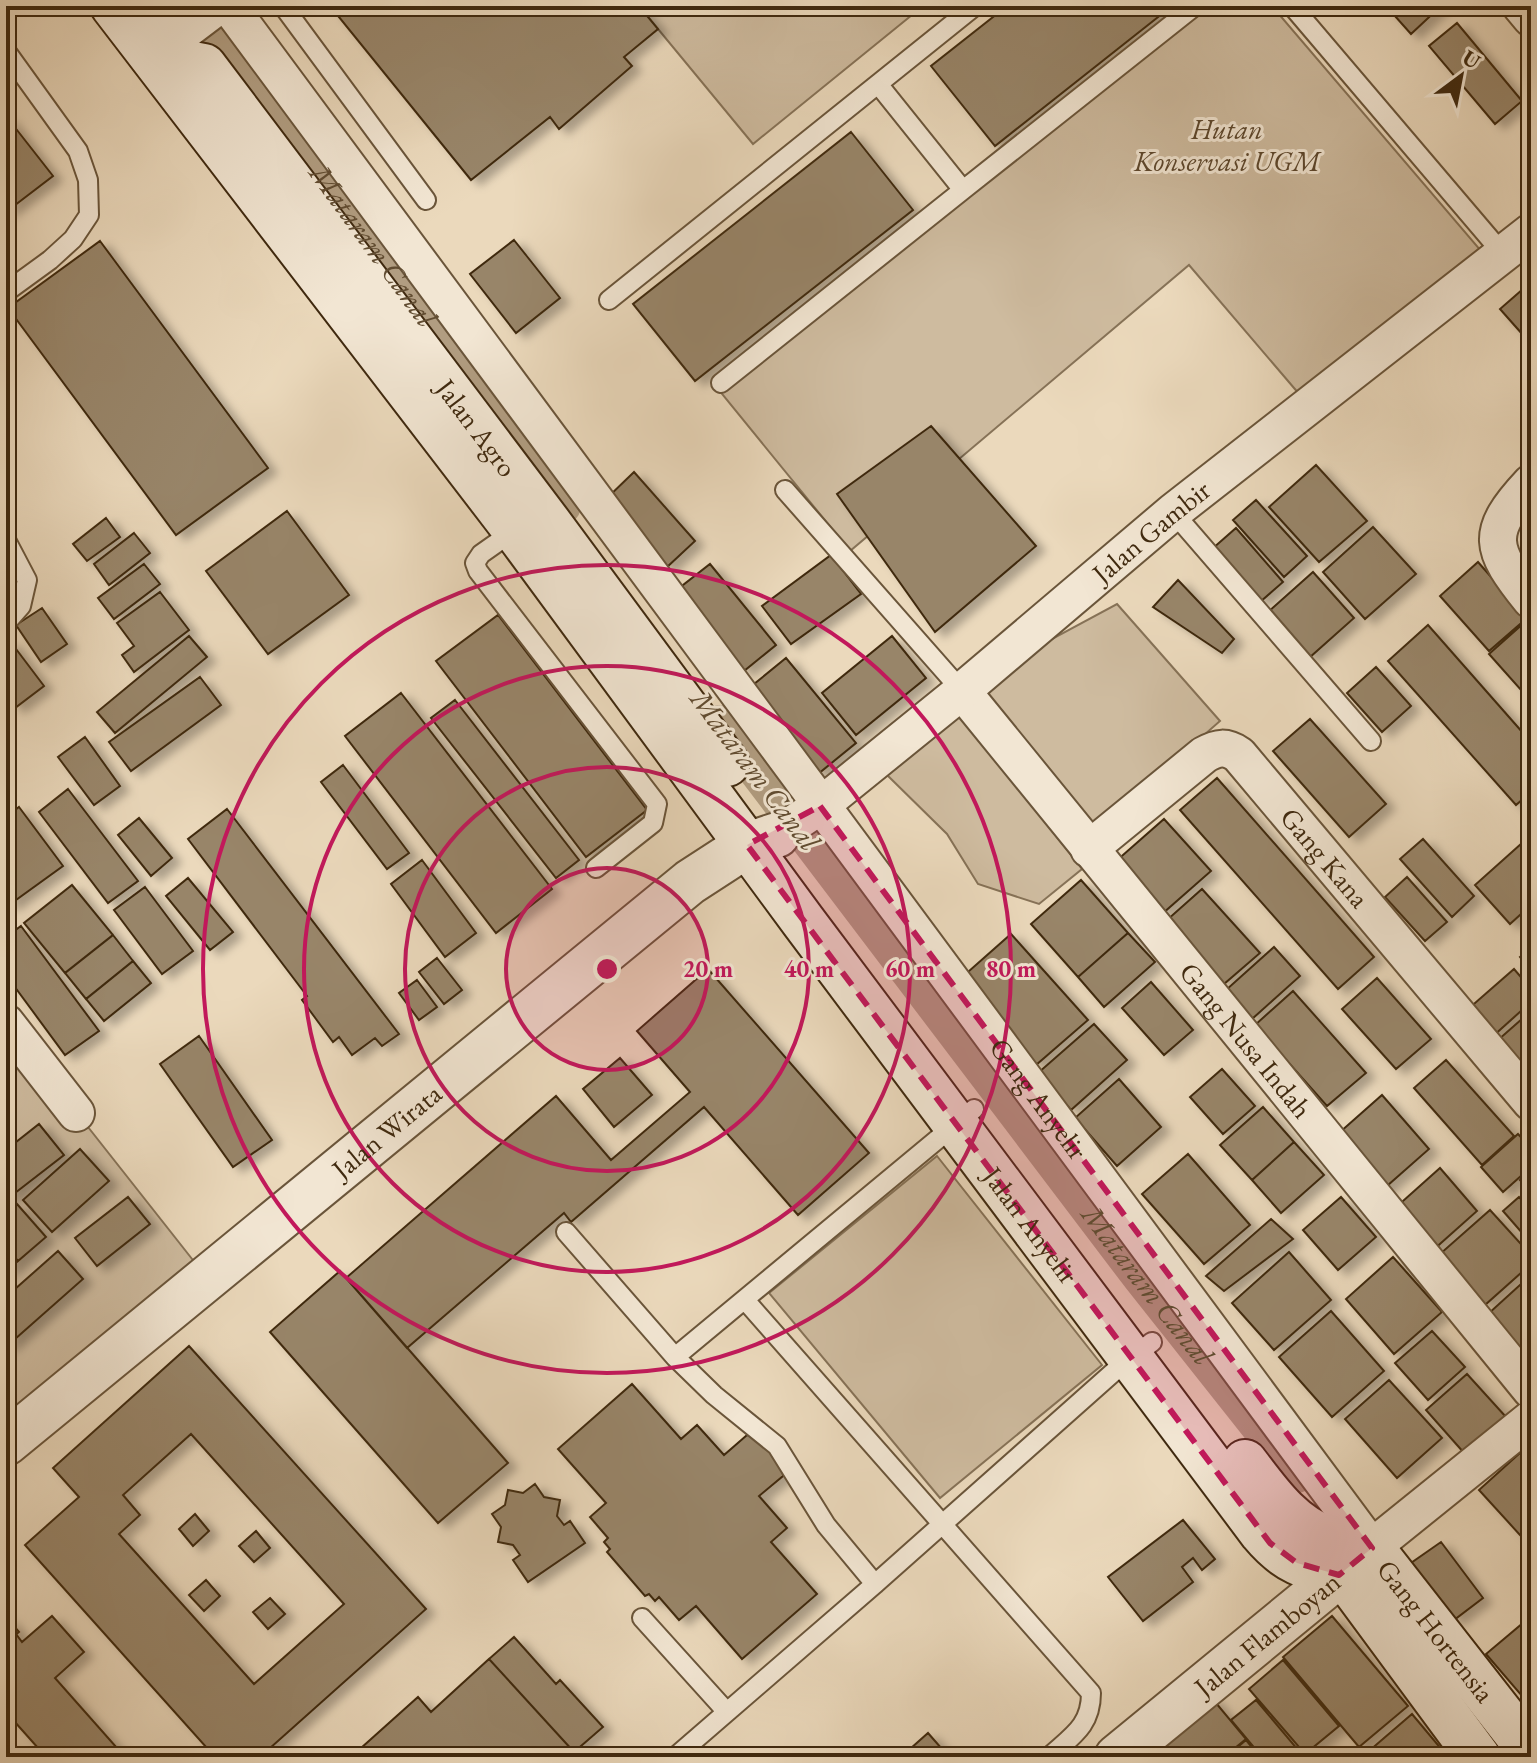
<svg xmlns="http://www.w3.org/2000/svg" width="1537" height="1763" viewBox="0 0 1537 1763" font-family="'EB Garamond',serif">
	<defs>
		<filter id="shadow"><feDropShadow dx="9" dy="5" stdDeviation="4" flood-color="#0004"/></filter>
	</defs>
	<rect width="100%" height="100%" fill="#ebd9bc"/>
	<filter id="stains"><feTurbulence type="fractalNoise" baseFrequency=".0025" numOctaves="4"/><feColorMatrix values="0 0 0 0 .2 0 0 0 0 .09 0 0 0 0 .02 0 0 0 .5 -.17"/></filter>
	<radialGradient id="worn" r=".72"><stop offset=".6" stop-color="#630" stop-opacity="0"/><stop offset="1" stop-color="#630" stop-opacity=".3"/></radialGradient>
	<path fill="#cebb9f" stroke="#867257" stroke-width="2" d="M639,6H923L753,144Z
		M1202,6H1272L1482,252L1300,395L1189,265L850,551L718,389Z
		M1117,604L1220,721L1095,831L972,682Z
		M958,712L1082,869L1039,904L978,884L947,834L881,769Z
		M6,1023L196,1264L6,1417Z
		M937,1156L1102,1365L940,1498L769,1293Z"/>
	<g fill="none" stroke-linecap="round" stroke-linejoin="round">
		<g stroke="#b19d81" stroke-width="36">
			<path id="s1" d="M199,6L563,506"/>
			<path id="s2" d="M720,723L1140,1277L1297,1475"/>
		</g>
	</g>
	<path fill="#988569" stroke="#3f290f" stroke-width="2" fill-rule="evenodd" filter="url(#shadow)" d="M330,6H639L658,29L624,57L632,66L559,129L550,117L471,180Z
		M1007,6H1172L995,146L931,66Z
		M1386,6H1441L1411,34Z
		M1457,23L1522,101L1495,124L1429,46Z
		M6,116L53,176L6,212Z
		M851,132L913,210L695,381L633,304Z
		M514,240L560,298L516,333L470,274Z
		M100,241L268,468L176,535L8,308Z
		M1531,282V344L1500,309Z
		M931,426L1036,546L935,632L837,494Z
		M1316,465L1367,521L1319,562L1269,507Z
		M634,472L695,541L666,568L605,500Z
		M1256,500L1307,556L1284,577L1233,520Z
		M287,511L349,595L268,654L206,571Z
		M106,518L120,537L87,561L73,544Z
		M1373,527L1416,574L1365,619L1323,572Z
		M1236,528L1283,582L1260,602L1212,549Z
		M134,533L150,553L109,585L94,564Z
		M831,555L861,594L791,644L762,606Z
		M1478,562L1527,618L1489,651L1440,596Z
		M144,564L160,584L114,619L98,598Z
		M710,564L776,645L744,671L678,589Z
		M1313,572L1354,618L1309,658L1268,612Z
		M1178,580L1234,639L1222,653L1153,607Z
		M6,586L18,601L6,611Z
		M160,592L189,630L134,672L122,655L134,646L117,623Z
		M42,608L67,644L41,662L16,625Z
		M505,610L539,655L532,659L498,615Z
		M498,615L647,810L586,857L436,661Z
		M1525,622L1531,629V701L1489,654Z
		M1428,625L1531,742V792L1516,805L1388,661Z
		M189,636L207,657L115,733L97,712Z
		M892,636L926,678L856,735L822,693Z
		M10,641L44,686L15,708L6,696V644Z
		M786,658L856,743L818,774L748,689Z
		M1376,667L1411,706L1382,732L1347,693Z
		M200,677L221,705L131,771L109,742Z
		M401,693L552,889L496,933L345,736Z
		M455,700L579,860L556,878L431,718Z
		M1310,719L1386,804L1349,837L1273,751Z
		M85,737L120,786L94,805L58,757Z
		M343,765L409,853L387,869L321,782Z
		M1217,778L1374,957L1338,989L1180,810Z
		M68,789L138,881L108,903L39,812Z
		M19,807L63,866L9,905L6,900V817Z
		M227,809L399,1034L382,1046L375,1038L352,1055L339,1037L333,1042L302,1000L307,996L188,839Z
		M139,818L172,858L151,876L118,835Z
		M1164,819L1211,871L1162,914L1115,862Z
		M1531,835V905L1510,924L1475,885Z
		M1423,839L1474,896L1452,917L1400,859Z
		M422,860L476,933L445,957L391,884Z
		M1407,877L1447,922L1425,941L1385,897Z
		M188,878L233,932L210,950L166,896Z
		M1081,880L1128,933L1078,977L1031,924Z
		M72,885L113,935L65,973L24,923Z
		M145,887L193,951L162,974L114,910Z
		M1202,889L1260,953L1224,984L1167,920Z
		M21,926L99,1031L65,1055L6,975V937Z
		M1128,933L1155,962L1104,1007L1078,977Z
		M1011,934L1088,1020L1036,1065L960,979Z
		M113,935L133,961L86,999L65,973Z
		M1274,947L1300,976L1252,1019L1226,990Z
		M1531,949V972L1520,957Z
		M437,958L462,990L444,1004L419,972Z
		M133,961L151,983L104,1021L86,999Z
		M708,969L869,1153L798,1215L704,1107L571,1222L564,1213L407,1348L346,1278L556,1096L611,1160L690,1092L637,1031Z
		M1514,969L1531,989V1002L1492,1037L1467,1010Z
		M1377,978L1431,1039L1396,1069L1342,1009Z
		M417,980L437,1007L419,1020L399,993Z
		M1151,982L1193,1030L1164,1055L1122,1008Z
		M1293,991L1366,1073L1327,1106L1255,1025Z
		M1531,1011V1063L1516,1076L1490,1047Z
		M1094,1024L1127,1060L1071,1110L1038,1073Z
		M199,1036L272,1140L233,1167L160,1064Z
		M620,1058L652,1095L614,1127L583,1089Z
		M1446,1060L1514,1136L1482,1165L1414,1088Z
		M1222,1069L1255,1106L1223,1134L1190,1097Z
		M1119,1079L1161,1127L1117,1166L1075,1118Z
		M1382,1095L1429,1149L1379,1193L1331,1140Z
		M1263,1107L1294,1142L1252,1180L1220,1145Z
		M39,1124L64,1155L6,1200V1150Z
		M1518,1134L1531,1148V1167L1503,1192L1481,1167Z
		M1294,1142L1324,1175L1281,1213L1252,1180Z
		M80,1149L109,1181L52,1232L23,1200Z
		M1188,1154L1250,1225L1204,1264L1142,1194Z
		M1440,1168L1477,1211L1432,1251L1394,1209Z
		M1531,1170V1193L1520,1180Z
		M128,1197L150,1224L97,1266L75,1238Z
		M1341,1197L1376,1237L1338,1270L1303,1230Z
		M1519,1197L1531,1210V1243L1503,1211Z
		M17,1204L46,1237L18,1261L6,1247V1214Z
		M1490,1210L1531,1255V1264L1485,1305L1440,1254Z
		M1271,1219L1293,1239L1224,1291L1206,1276Z
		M6,1247L18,1261L6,1272Z
		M58,1251L83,1279L6,1347V1297Z
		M1289,1252L1331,1300L1274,1350L1232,1303Z
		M1393,1257L1442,1312L1394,1354L1346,1299Z
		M340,1271L508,1463L438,1523L270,1332Z
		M1531,1275V1362L1488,1314Z
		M1331,1311L1384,1371L1332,1417L1279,1357Z
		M1432,1331L1465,1367L1428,1400L1395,1363Z
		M189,1346L426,1609L260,1757H215L25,1545L79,1497L53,1468ZM191,1434L344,1604L254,1684L119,1534L140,1515L123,1495Z
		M1467,1374L1506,1417L1465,1454L1426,1410Z
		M1389,1380L1442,1438L1397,1478L1345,1419Z
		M632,1384L681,1439L697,1425L724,1455L747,1435L754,1436L782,1461L783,1476L759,1496L787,1528L771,1542L817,1594L742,1659L696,1606L679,1620L659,1597L655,1601L649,1594L645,1596L607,1552L610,1549L604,1542L608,1538L590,1517L606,1503L558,1449Z
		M1531,1443V1547L1479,1490Z
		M535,1484L544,1497L560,1500L557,1516L564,1525L570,1521L585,1543L528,1582L513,1560L520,1555L513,1545L498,1542L501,1527L492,1514L505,1505L508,1490L523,1493Z
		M195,1514L209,1531L193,1546L179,1529Z
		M1183,1520L1215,1559L1202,1570L1193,1558L1182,1567L1193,1582L1143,1621L1108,1577Z
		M256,1531L270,1548L254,1562L239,1546Z
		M1441,1542L1483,1598L1454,1620L1411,1563Z
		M206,1580L220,1596L204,1611L189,1595Z
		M270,1598L285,1614L268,1629L253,1612Z
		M52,1616L84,1652L55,1678L125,1757H46L6,1712V1643L16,1634L22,1642Z
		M1332,1616L1408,1706L1359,1747L1283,1657Z
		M6,1617L19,1632L6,1643Z
		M1523,1623L1531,1632V1689L1522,1696L1486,1654Z
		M514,1637L556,1684L560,1680L603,1727L574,1752L489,1659Z
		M489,1659L574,1752L569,1757H351L418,1697L431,1712Z
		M1283,1660L1339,1726L1305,1754L1249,1689Z
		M1211,1697L1246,1739L1224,1757H1167L1156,1743Z
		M1256,1700L1304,1757H1262L1231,1720Z
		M1412,1714L1448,1757H1362Z
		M928,1733L949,1757H901Z
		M1246,1740L1260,1757H1226Z"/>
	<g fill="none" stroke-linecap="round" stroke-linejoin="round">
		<defs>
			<path id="service" d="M283,6L426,200
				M1292,6L1503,254
				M6,51L78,151L88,180L89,215L73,239L50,260L6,292
				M963,190L1195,6
				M609,300L975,6
				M721,383L963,190L878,84
				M785,490L962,691
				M1173,512L1371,741
				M515,530L481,554L475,563L478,571L657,804L653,823L596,868
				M6,540L27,580L21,606L6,623
				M566,1232L675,1357L714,1395L777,1446L826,1525L875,1584
				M745,1300L1091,1693C1091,1726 1072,1736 1049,1757
				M675,1357L974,1109
				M642,1618L726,1711
				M675,1757L875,1584L1117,1369L1152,1342"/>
			<g id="minor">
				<path d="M158,6L180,35"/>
				<path id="s3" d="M229,6L1372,1548"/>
				<path d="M1521,6L1531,18"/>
				<path d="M152,56L218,6"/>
				<path d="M1531,483C1484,533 1490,549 1531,600"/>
				<path id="s4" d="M962,691L1531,1390"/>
				<path id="s5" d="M777,835L820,806L962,691L1173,512L1531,232"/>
				<path id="s6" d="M1089,849L1204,755C1218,747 1226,746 1239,755L1531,1102"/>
				<path d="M6,1023L76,1113"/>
				<path d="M1355,1561L1531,1419"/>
			</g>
			<g id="tertiary">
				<path id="s7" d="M6,1443L690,882L747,845L777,835"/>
				<path id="s8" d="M1117,1757L1339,1575"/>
			</g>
			<g id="secondary">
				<path id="s9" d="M113,6L515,530L803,921L1262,1533C1272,1545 1282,1555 1297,1562C1315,1571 1336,1571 1351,1585L1478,1757"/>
				<path id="s10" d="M152,56L204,66L549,523L727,764"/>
				<path id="s11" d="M1245,1462C1268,1492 1290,1525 1328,1539C1346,1546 1365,1547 1381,1560L1531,1752"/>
			</g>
		</defs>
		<use href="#service" stroke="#6a553a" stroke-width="22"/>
		<use href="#minor" stroke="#6a553a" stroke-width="40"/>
		<use href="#tertiary" stroke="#6a553a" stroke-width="48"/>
		<use href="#secondary" stroke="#3f290f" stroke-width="48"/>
		<use href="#service" stroke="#f2e6d3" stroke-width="18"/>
		<use href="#minor" stroke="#f2e6d3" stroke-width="36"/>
		<use href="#tertiary" stroke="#f2e6d3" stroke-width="44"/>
		<use href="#secondary" stroke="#f2e6d3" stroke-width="44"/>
	</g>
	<path fill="#c2185b" fill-opacity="0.2" stroke="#c2185b" stroke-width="6" stroke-dasharray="16 10" stroke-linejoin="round" d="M820,806L1372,1548L1339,1575L1297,1563L1270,1543L747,845Z"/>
	<circle cx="607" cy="969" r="101" fill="#c2185b" fill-opacity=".12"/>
	<g fill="none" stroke="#c2185b" stroke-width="4">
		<circle cx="607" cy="969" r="101"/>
		<circle cx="607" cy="969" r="202"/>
		<circle cx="607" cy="969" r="303"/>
		<circle cx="607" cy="969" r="404"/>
	</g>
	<g text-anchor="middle" stroke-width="6" stroke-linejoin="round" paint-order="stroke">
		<g font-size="28" font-style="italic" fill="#5c462c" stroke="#f2e6d3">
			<text x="1227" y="139">Hutan<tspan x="1227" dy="32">Konservasi UGM</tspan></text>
		</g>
		<g font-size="28" fill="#3f290f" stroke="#f2e6d3">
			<text dy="10" stroke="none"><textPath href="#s10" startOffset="506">Jalan Agro</textPath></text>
			<text dy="10" stroke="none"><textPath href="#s5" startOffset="482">Jalan Gambir</textPath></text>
			<text dy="10" stroke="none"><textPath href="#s6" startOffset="320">Gang Kana</textPath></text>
			<text dy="10" stroke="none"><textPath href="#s4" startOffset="450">Gang Nusa Indah</textPath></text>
			<text dy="10" stroke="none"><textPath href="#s3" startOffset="1360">Gang Anyelir</textPath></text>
			<text dy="10" stroke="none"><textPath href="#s7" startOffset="492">Jalan Wirata</textPath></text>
			<text dy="10" stroke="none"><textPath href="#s9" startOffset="1526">Jalan Anyelir</textPath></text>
			<text dy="10" stroke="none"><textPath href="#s11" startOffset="262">Gang Hortensia</textPath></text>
			<text dy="10" stroke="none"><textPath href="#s8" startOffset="194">Jalan Flamboyan</textPath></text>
		</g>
		<g font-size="30" font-style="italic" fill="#614c31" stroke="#f2e6d3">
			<text dy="10" stroke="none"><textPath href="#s1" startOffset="296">Mataram Canal</textPath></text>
			<text transform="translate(755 770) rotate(53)" y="10">Mataram Canal</text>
			<text dy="10" stroke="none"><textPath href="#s2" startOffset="706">Mataram Canal</textPath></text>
		</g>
	</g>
	<circle cx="607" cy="969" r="12" fill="#c2185b" stroke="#f2e6d3" stroke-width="4"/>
	<g font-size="24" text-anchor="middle" font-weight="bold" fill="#c2185b" stroke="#f2e6d3" stroke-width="6" stroke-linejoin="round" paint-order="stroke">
		<text x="708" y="977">20 m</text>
		<text x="809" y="977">40 m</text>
		<text x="910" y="977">60 m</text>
		<text x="1011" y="977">80 m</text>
	</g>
	<rect width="1537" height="1763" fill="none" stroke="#ebd9bc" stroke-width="32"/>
	<rect x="8" y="8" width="1521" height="1747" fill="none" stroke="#3f290f" stroke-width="4"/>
	<rect x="16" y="16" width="1505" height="1731" fill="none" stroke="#3f290f" stroke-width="2"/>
	<g transform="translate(1461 76) rotate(32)" stroke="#f2e6d3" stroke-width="6" paint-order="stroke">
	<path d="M0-6L14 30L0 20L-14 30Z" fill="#3f290f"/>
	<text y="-12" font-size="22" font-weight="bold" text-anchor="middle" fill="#3f290f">U</text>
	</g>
	<rect width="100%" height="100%" filter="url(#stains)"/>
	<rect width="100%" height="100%" fill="url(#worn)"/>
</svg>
